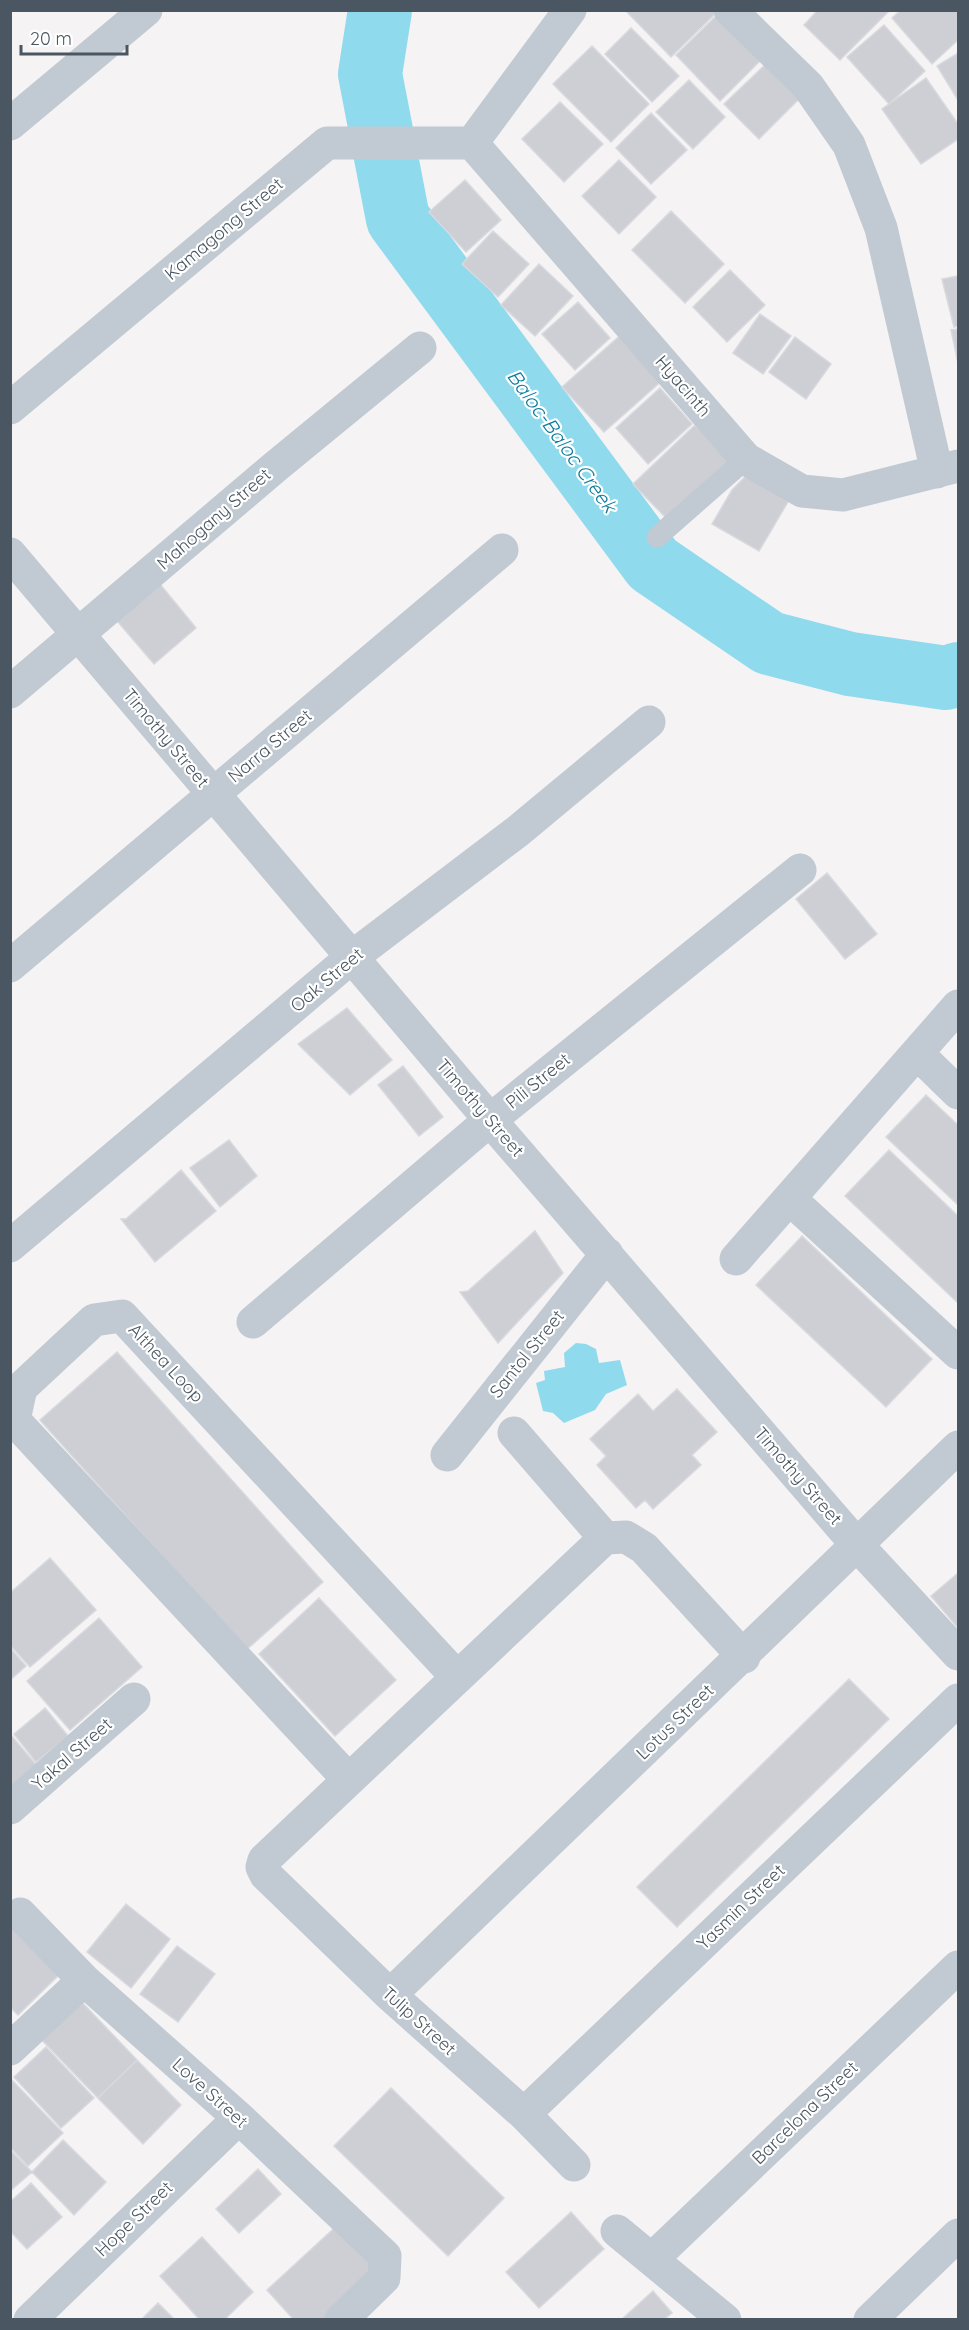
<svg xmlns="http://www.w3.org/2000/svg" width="969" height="2330" viewBox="0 0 969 2330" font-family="Quicksand,sans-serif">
	<rect width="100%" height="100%" fill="#f5f3f3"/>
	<path fill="#90daee" d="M576,1343L586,1344L596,1349L599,1363L620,1360L627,1385L606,1394L595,1410L564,1423L553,1413L543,1411L536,1383L545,1380L544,1371L565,1367L564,1353Z"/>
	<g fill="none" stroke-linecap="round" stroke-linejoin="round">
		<path stroke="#90daee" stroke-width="64" d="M380,10L370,74L398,219L653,564L769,643L850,664L946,678L958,674"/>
	</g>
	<path fill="#cdcfd5" stroke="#d7d9de" stroke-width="1.5" d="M625,10H719L671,57Z
		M818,10H889V11L840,60L804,25Z
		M901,10H958V40L932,64L892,18Z
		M720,12L764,57L720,101L676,55Z
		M884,25L925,71L889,104L847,57Z
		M631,28L679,76L652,102L605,54Z
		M592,46L649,104L611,142L553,84Z
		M958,53V100L937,66Z
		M766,64L800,98L759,139L724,104Z
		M926,78L958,124V139L921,164L882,109Z
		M689,80L725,117L693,149L656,112Z
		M560,102L603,144L564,182L522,139Z
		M651,113L687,150L651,184L616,148Z
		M619,160L656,197L619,234L582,196Z
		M465,180L501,220L466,252L429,212Z
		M671,211L724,264L685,303L632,250Z
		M493,231L529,264L498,297L462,264Z
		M539,264L573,296L535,336L501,305Z
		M730,270L765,305L727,342L693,307Z
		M958,276V326L954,327L942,279Z
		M578,302L610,338L575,370L542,334Z
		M760,314L791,336L763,374L733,353Z
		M958,329V363L951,330Z
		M624,332L665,378L604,432L562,387Z
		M795,337L831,364L806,399L769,372Z
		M660,388L692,424L648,464L616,428Z
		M695,425L732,462L670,522L633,484Z
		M747,475L792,495L759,551L712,524L732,490Z
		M155,578L196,628L154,664L112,615Z
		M827,873L877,934L845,959L796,899Z
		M347,1008L392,1060L350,1095L298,1044Z
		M403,1066L443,1117L419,1136L378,1085Z
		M926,1095L958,1125V1205L886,1137Z
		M229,1140L257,1176L220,1207L190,1168Z
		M889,1150L958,1216V1303L845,1196Z
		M181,1170L216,1211L155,1262L121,1219H126Z
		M535,1231L563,1273L498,1343L460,1292L468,1291Z
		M802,1236L932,1359L886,1407L756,1285Z
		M117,1352L323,1582L246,1650L40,1420Z
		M677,1389L717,1432L692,1455L701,1465L653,1509L645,1500L636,1508L597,1465L606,1456L590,1439L638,1394L653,1411Z
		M50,1558L96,1610L30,1667L10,1645V1593Z
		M958,1573V1628L931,1596Z
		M319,1598L396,1680L335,1736L259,1654Z
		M99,1618L142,1667L70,1730L27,1681Z
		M10,1648L26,1666L10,1680Z
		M849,1679L889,1719L677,1927L637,1887Z
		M45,1708L68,1736L36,1762L14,1734Z
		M10,1734L38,1767L10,1789Z
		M126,1904L170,1939L131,1988L87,1952Z
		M10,1915L64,1970L18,2015L10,2007Z
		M177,1946L215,1974L178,2022L140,1994Z
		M76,1996L137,2060L98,2098L36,2034Z
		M46,2047L94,2098L61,2128L14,2077Z
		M137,2060L181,2105L143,2144L98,2098Z
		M10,2078L63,2133L28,2166L10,2147Z
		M391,2088L504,2198L448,2256L334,2146Z
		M63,2140L106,2182L74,2215L32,2172Z
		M10,2150L32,2172L10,2191Z
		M258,2169L281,2194L239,2233L216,2209Z
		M31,2183L62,2217L27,2249L10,2231V2202Z
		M571,2212L604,2249L539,2308L506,2272Z
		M343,2220L386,2266L329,2320H294L267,2290Z
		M202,2237L253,2292L224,2320H200L160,2276Z
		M653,2291L672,2313L663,2320H621Z
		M158,2303L175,2320H141Z"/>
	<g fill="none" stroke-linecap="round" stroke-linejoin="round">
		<path stroke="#c1cad2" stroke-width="21" d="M657,537L746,459"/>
		<path stroke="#c1cad2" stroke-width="33" d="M730,10L808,86L849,145L881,228L937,472
			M10,124L146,10
			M472,143L746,459L802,491L843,495L958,466
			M472,143L570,10
			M10,408L327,143H472
			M10,554L490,1120L858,1546L958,1654
			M10,692L275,467L420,348
			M10,966L502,550
			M918,1054L958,1093
			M790,1199L958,1353
			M10,1246L352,957L518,831L649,722
			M736,1259L958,1006
			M253,1322L490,1120L800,870
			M514,1433L605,1538
			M447,1455L607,1254
			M348,1779L14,1420L21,1388L94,1320L122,1316L456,1676
			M10,1808L134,1699
			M20,1914L84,1980L239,2118L385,2256L384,2278L341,2320
			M390,1995L958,1447
			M10,2049L84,1980
			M524,2114L958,1700
			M574,2165L524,2114L390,1995L266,1875L262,1867L264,1860L605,1538L626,1537L644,1548L744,1657
			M617,2231L725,2320
			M652,2259L958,1967
			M30,2320L239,2118
			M870,2320L958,2235"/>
	</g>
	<g text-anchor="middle" stroke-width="4.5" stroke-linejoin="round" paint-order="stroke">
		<g font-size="18" fill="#4a5661" stroke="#fff">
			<text transform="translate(224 229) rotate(-40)" y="6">Kamagong Street</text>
			<text transform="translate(683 386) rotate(49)" y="6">Hyacinth</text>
			<text transform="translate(214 519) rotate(-41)" y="6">Mahogany Street</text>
			<text transform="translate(166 738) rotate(50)" y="6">Timothy Street</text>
			<text transform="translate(270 746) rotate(-40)" y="6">Narra Street</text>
			<text transform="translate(327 980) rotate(-40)" y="6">Oak Street</text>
			<text transform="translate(538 1081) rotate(-39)" y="6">Pili Street</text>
			<text transform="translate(480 1108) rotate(49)" y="6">Timothy Street</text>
			<text transform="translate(527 1354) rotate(-51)" y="6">Santol Street</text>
			<text transform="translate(166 1363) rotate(47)" y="6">Althea Loop</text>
			<text transform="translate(798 1476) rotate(49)" y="6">Timothy Street</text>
			<text transform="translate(675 1722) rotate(-44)" y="6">Lotus Street</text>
			<text transform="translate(72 1754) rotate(-41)" y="6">Yakal Street</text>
			<text transform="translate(741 1907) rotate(-44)" y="6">Yasmin Street</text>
			<text transform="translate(419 2021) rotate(42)" y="6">Tulip Street</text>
			<text transform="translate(210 2093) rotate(42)" y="6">Love Street</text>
			<text transform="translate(805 2113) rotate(-44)" y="6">Barcelona Street</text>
			<text transform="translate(134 2219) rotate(-44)" y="6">Hope Street</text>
		</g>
		<g font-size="20" font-style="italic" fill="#0c7c9b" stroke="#fff">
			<text transform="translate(562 441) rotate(54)" y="7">Baloc-Baloc Creek</text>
		</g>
	</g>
	<rect width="969" height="2330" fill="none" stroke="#4a5661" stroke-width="24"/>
	<path d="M21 45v9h106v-9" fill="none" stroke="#4a5661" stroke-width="3"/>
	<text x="30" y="45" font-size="18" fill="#4a5661" stroke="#ffffff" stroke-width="4.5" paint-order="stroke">20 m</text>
</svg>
